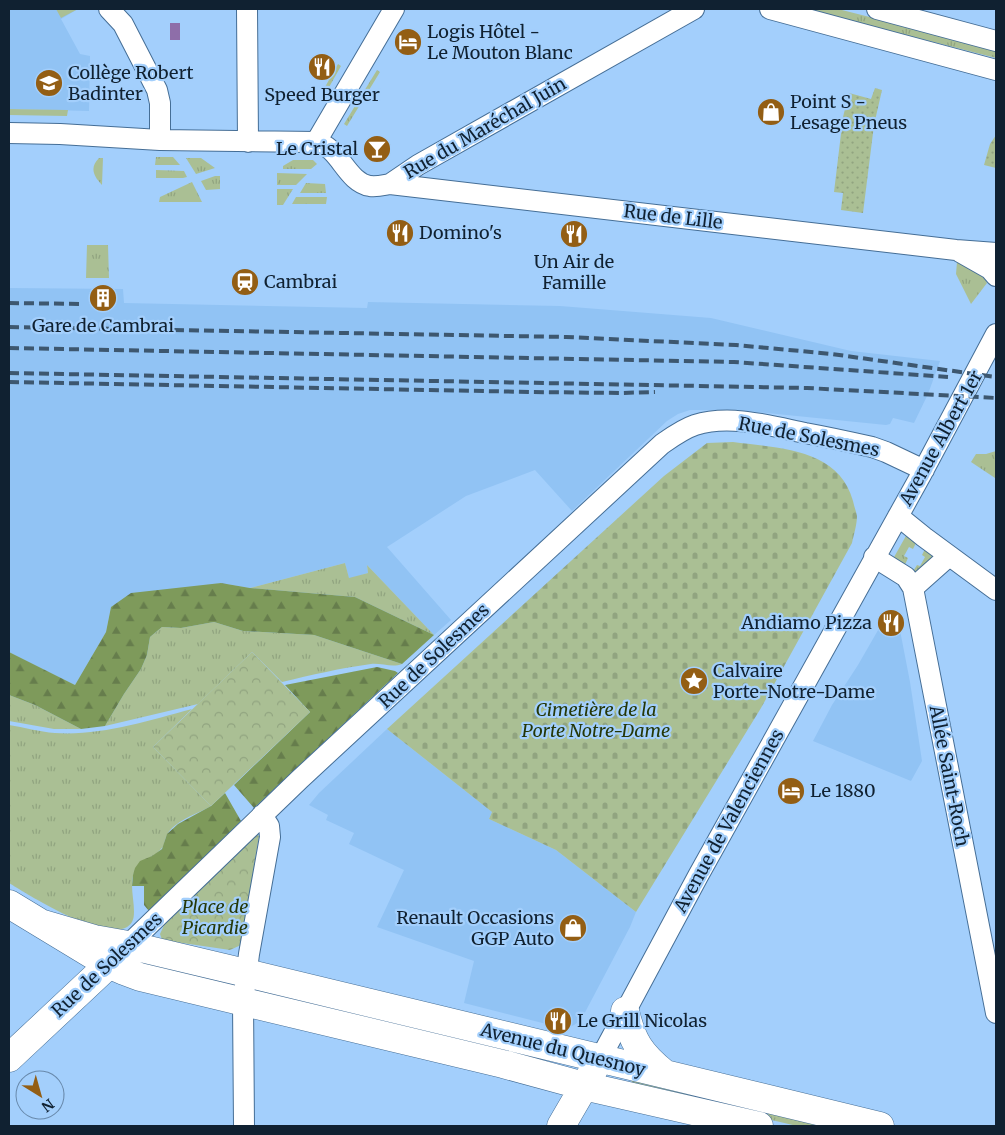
<svg xmlns="http://www.w3.org/2000/svg" width="1005" height="1135" viewBox="0 0 1005 1135" font-family="Merriweather,serif">
	<defs>
		<pattern id="grass-tufts" width="24" height="20" patternUnits="userSpaceOnUse" patternTransform="scale(1.25)"><rect width="24" height="20" fill="#aabf94"/><path d="M3 7l-1-3M5 7V3M7 7l1-3M15 17l-1-3M17 17v-4M19 17l1-3" fill="none" stroke="#91a480"/></pattern>
		<pattern id="forest-firs" width="22" height="20" patternUnits="userSpaceOnUse" patternTransform="scale(1.25)"><rect width="22" height="20" fill="#7e9a5b"/><path d="M5 1l3.5 6h-7zM16 11l3.5 6h-7z" fill="#667d4c"/></pattern>
		<pattern id="cemetery-stones" width="16" height="16" patternUnits="userSpaceOnUse" patternTransform="scale(1.25)"><rect width="16" height="16" fill="#aabf94"/><path d="M2 7V4a2 2 0 0 1 4 0v3zM10 15v-3a2 2 0 0 1 4 0v3z" fill="#91a480"/></pattern>
		<pattern id="park-crowns" width="20" height="18" patternUnits="userSpaceOnUse" patternTransform="scale(1.25)"><rect width="20" height="18" fill="#aabf94"/><path d="M2 6a3 3 0 1 1 6 0M12 15a3 3 0 1 1 6 0" fill="none" stroke="#91a480"/></pattern>
		<pattern id="garden-dots" width="8" height="8" patternUnits="userSpaceOnUse" patternTransform="scale(1.25)"><rect width="8" height="8" fill="#aabf94"/><path d="M2 2h.1M6 6h.1" fill="none" stroke="#91a480" stroke-width="1.8" stroke-linecap="round"/></pattern>
	</defs>
	<rect width="100%" height="100%" fill="#a3cffc"/>
	<path fill="#91c3f4" d="M9,9H78L61,19L80,54L90,56L89,111L9,109Z
		M9,288L123,289L124,303L367,308L368,302L560,306L711,318L851,351L940,361L928,394L914,423L893,418L890,424L886,425L737,410H690L678,414L667,421L572,511L535,470L466,496L387,547L451,620L434,635L367,565L368,573L349,579L345,563L250,588L221,583L111,607L106,632L75,685L9,652Z
		M885,618L898,620L910,682L922,761L911,781L813,741L832,705L858,665Z
		M387,729L492,812L489,819L556,850L636,912L630,927L581,1020L574,1025L566,1029L464,1003L474,961L377,927L404,870L349,844L354,833L326,820L328,815L309,805L319,793Z"/>
	<path fill="url(#grass-tufts)" d="M56,9H78L61,18Z
		M805,9H838L996,49V58Z
		M338,64L341,66L328,89L325,87Z
		M377,70L380,72L347,126L344,124Z
		M9,109L68,110L67,116L9,115Z
		M156,157H173L180,165H155Z
		M99,158H103L102,185C94,176 89,168 99,158Z
		M186,158H201L215,168L196,174Z
		M293,160H313L317,164L311,169H283V166Z
		M156,170L184,171L187,177L183,178H156Z
		M277,173L307,174L296,185H277Z
		M215,176H220V189L206,190L201,181Z
		M192,182L202,202H159L160,197Z
		M306,183L325,184L326,193H300Z
		M277,189H293L283,205H277Z
		M296,197H327L326,204H292Z
		M87,245H108L109,278H86Z
		M957,262L982,274L987,283L971,304L956,274Z
		M996,451V476L995,478L971,462L976,454H986Z
		M907,534L917,541L913,549L909,547L904,556L908,558L904,567L893,559Z
		M926,547L938,556L917,576L912,573L917,565L920,566L925,557L922,555Z
		M345,563L349,578L368,573L367,565L434,635L355,597L250,588Z
		M214,622L243,631L314,635L402,664C393,668 381,663 371,664C341,668 311,675 282,682L252,652L198,704L105,726L124,694L141,669L147,655L150,637L162,627L181,628Z
		M9,695L35,705L81,729H54L9,721Z
		M192,709L153,747L211,806C197,814 174,821 167,835C164,840 165,846 161,849C151,861 140,856 134,873C128,887 138,911 132,922C115,950 29,895 9,883V725C24,727 39,732 55,733C101,736 147,721 192,709Z
		M633,1076L844,1126H797L630,1087Z"/>
	<path fill="url(#forest-firs)" d="M221,583L250,588L355,597L434,635L402,664L314,635L243,631L214,622L181,628L162,627L150,637L147,655L141,669L124,694L105,726L81,729L35,705L9,695V652L75,685L106,632L111,607L131,593Z
		M377,667L395,671L398,673L254,808L234,785L310,712L285,685Z
		M225,793L241,821L149,911L144,905V886H132L133,875L135,868L140,861L152,856L162,849L167,834L178,824L211,806Z"/>
	<path fill="url(#cemetery-stones)" d="M733,442C777,448 839,448 853,501C854,506 856,511 857,516C857,524 854,534 852,543L761,708L636,912L556,850L489,819L492,812L387,729L664,476L707,443Z"/>
	<path fill="url(#park-crowns)" d="M252,652L310,712L211,806L153,747Z
		M257,834L259,836L241,945L230,950L162,940L160,934L165,923Z"/>
	<path fill="url(#garden-dots)" d="M875,88L882,90L874,125L863,213L841,210L843,193L834,192L843,117L849,93L871,99Z
		M996,135V168L984,165L990,144Z"/>
	<path fill="#8e6ea9" d="M170,23H180V40H170Z"/>
	<g fill="none" stroke-linecap="round" stroke-linejoin="round">
		<defs>
			<path id="minor" d="M109,9L123,24L157,90L160,103V140
				M247,9L248,142
				M770,9L996,70
				M877,9L996,41
				M9,133L60,134L160,140L316,142C340,147 346,182 370,186C377,187 384,185 390,184L956,250L996,253
				M316,142L394,9
				M390,184L418,165L694,9
				M960,252L990,269L996,276
				M898,516L924,537L996,590
				M874,557L906,577L913,588L996,1013
				M913,588L949,556
				M128,945L300,779L662,444C672,437 683,429 695,425C730,414 771,426 805,433C827,437 850,442 872,447L886,452L924,470
				M600,1059L698,876L921,475L996,334
				M244,1126L243,1002L249,954L270,837L269,826L262,815"/>
			<path id="secondary" d="M9,904L108,964L124,971L140,977L503,1064L584,1086L759,1126
				M43,924L94,939L128,945L246,973L880,1126
				M625,1011C632,1041 640,1054 665,1074
				M9,1058L121,953
				M561,1126L593,1071"/>
		</defs>
		<use href="#minor" stroke="#456e96" stroke-width="22"/>
		<use href="#secondary" stroke="#456e96" stroke-width="29"/>
		<use href="#minor" stroke="#fff" stroke-width="20"/>
		<use href="#secondary" stroke="#fff" stroke-width="28"/>
		<path stroke="#3d576f" stroke-width="4" stroke-dasharray="10 5" stroke-linecap="butt" d="M9,303L83,304
			M9,327L566,337L736,345L832,354L996,377
			M9,348L734,362L948,377
			M9,373L807,388L996,398
			M9,382L533,392L620,393L655,392"/>
	</g>
	<defs>
		<symbol id="hotel-disc" viewBox="-11 -11 22 22"><circle r="9.5" fill="#935e14" stroke="#a3cffc"/><path d="M-6-4.5h1.5V1H6V5H4.5V3h-9V5H-6ZM-4 0a1.8 1.8 0 1 1 3.6 0ZM.5 0V-2.5h3Q6-2.5 6 0Z" fill="#fff"/></symbol>
		<symbol id="restaurant-disc" viewBox="-11 -11 22 22"><circle r="9.5" fill="#935e14" stroke="#a3cffc"/><path d="M-5-6h1v4h1v-4h1v4h1v-4h1v5L-1.5 .5V6h-2V.5L-5-1ZM5-6V6H3V1.5H1.5Q1.5-4 5-6Z" fill="#fff"/></symbol>
		<symbol id="school-disc" viewBox="-11 -11 22 22"><circle r="9.5" fill="#935e14" stroke="#a3cffc"/><path d="M0-5L7-2L0 1L-7-2ZM-4 1L0 2.5L4 1V4Q0 6-4 4Z" fill="#fff"/></symbol>
		<symbol id="shop-disc" viewBox="-11 -11 22 22"><circle r="9.5" fill="#935e14" stroke="#a3cffc"/><path d="M-5-2.5h2.3a2.7 3.5 0 0 1 5.4 0H5L5.5 6h-11ZM-1.5-2.5h3a1.5 2.3 0 0 0-3 0Z" fill="#fff"/></symbol>
		<symbol id="bar-disc" viewBox="-11 -11 22 22"><circle r="9.5" fill="#935e14" stroke="#a3cffc"/><path d="M-6-5H6L.8 .8V4.5H3.5V6h-7V4.5H-.8V.8Z" fill="#fff"/></symbol>
		<symbol id="station-disc" viewBox="-11 -11 22 22"><circle r="9.5" fill="#935e14" stroke="#a3cffc"/><path d="M-3-6H3Q5-6 5-4V2Q5 4 3 4L4.5 6H3L1.5 4h-3L-3 6H-4.5L-3 4Q-5 4-5 2V-4Q-5-6-3-6ZM-3.5-4v3h7v-3ZM-3.5 1v1.5H-2V1ZM2 1v1.5H3.5V1Z" fill="#fff"/></symbol>
		<symbol id="building-disc" viewBox="-11 -11 22 22"><circle r="9.5" fill="#935e14" stroke="#a3cffc"/><path d="M-4-6H4V6H1V3H-1V6H-4ZM-2.5-4.3h1.7v1.8h-1.7ZM.8-4.3h1.7v1.8H.8ZM-2.5-1h1.7V.8h-1.7ZM.8-1h1.7V.8H.8Z" fill="#fff"/></symbol>
		<symbol id="sight-disc" viewBox="-11 -11 22 22"><circle r="9.5" fill="#935e14" stroke="#a3cffc"/><path d="M0-6L1.8-2.2L6-1.7L2.9 1.2L3.7 5.4L0 3.3L-3.7 5.4L-2.9 1.2L-6-1.7L-1.8-2.2Z" fill="#fff"/></symbol>
	</defs>
	<g fill-rule="evenodd">
		<use href="#hotel-disc" x="392" y="26" width="32" height="32"/>
		<use href="#restaurant-disc" x="306" y="51" width="32" height="32"/>
		<use href="#school-disc" x="33" y="67" width="32" height="32"/>
		<use href="#shop-disc" x="755" y="96" width="32" height="32"/>
		<use href="#bar-disc" x="361" y="133" width="32" height="32"/>
		<use href="#restaurant-disc" x="384" y="217" width="32" height="32"/>
		<use href="#restaurant-disc" x="558" y="218" width="32" height="32"/>
		<use href="#station-disc" x="229" y="266" width="32" height="32"/>
		<use href="#building-disc" x="87" y="282" width="32" height="32"/>
		<use href="#restaurant-disc" x="875" y="607" width="32" height="32"/>
		<use href="#sight-disc" x="678" y="665" width="32" height="32"/>
		<use href="#hotel-disc" x="775" y="775" width="32" height="32"/>
		<use href="#shop-disc" x="557" y="912" width="32" height="32"/>
		<use href="#restaurant-disc" x="542" y="1005" width="32" height="32"/>
	</g>
	<g text-anchor="middle" stroke-width="4.5" stroke-linejoin="round" paint-order="stroke">
		<g font-size="18" fill="#102131" stroke="#a3cffc" text-anchor="start">
			<text x="427" y="38">Logis Hôtel -<tspan x="427" dy="21">Le Mouton Blanc</tspan></text>
			<text x="68" y="79">Collège Robert<tspan x="68" dy="21">Badinter</tspan></text>
			<text x="322" y="101" text-anchor="middle">Speed Burger</text>
			<text x="790" y="108">Point S -<tspan x="790" dy="21">Lesage Pneus</tspan></text>
			<text x="358" y="155" text-anchor="end">Le Cristal</text>
			<text x="419" y="239">Domino's</text>
			<text x="574" y="268" text-anchor="middle">Un Air de<tspan x="574" dy="21">Famille</tspan></text>
			<text x="264" y="288">Cambrai</text>
			<text x="103" y="332" text-anchor="middle">Gare de Cambrai</text>
			<text x="872" y="629" text-anchor="end">Andiamo Pizza</text>
			<text x="713" y="677">Calvaire<tspan x="713" dy="21">Porte-Notre-Dame</tspan></text>
			<text x="810" y="797">Le 1880</text>
			<text x="554" y="924" text-anchor="end">Renault Occasions<tspan x="554" dy="21">GGP Auto</tspan></text>
			<text x="577" y="1027">Le Grill Nicolas</text>
		</g>
		<g font-size="18" fill="#102131" stroke="#a3cffc">
			<text transform="translate(485 128) rotate(-30)" y="6">Rue du Maréchal Juin</text>
			<text transform="translate(673 217) rotate(7)" y="6">Rue de Lille</text>
			<text transform="translate(809 437) rotate(11)" y="6">Rue de Solesmes</text>
			<text transform="translate(941 438) rotate(-61)" y="6">Avenue Albert 1er</text>
			<text transform="translate(434 656) rotate(-43)" y="6">Rue de Solesmes</text>
			<text transform="translate(949 776) rotate(79)" y="6">Allée Saint-Roch</text>
			<text transform="translate(729 821) rotate(-61)" y="6">Avenue de Valenciennes</text>
			<text transform="translate(107 965) rotate(-43)" y="6">Rue de Solesmes</text>
			<text transform="translate(563 1050) rotate(14)" y="6">Avenue du Quesnoy</text>
		</g>
		<g font-size="18" font-style="italic" fill="#253707" stroke="#a3cffc">
			<text x="596" y="716">Cimetière de la<tspan x="596" dy="21">Porte Notre-Dame</tspan></text>
			<text x="215" y="913">Place de<tspan x="215" dy="21">Picardie</tspan></text>
		</g>
	</g>
	<rect width="1005" height="1135" fill="none" stroke="#102131" stroke-width="20"/>
	<g transform="translate(40 1095) rotate(143)"><circle r="24" fill="#a3cffc" stroke="#6889ab"/>
	<path d="M0-4L9 19L0 12L-9 19Z" fill="#935e14"/>
	<text y="-8" font-size="14" font-weight="bold" text-anchor="middle" fill="#102131">N</text>
	</g>
</svg>
